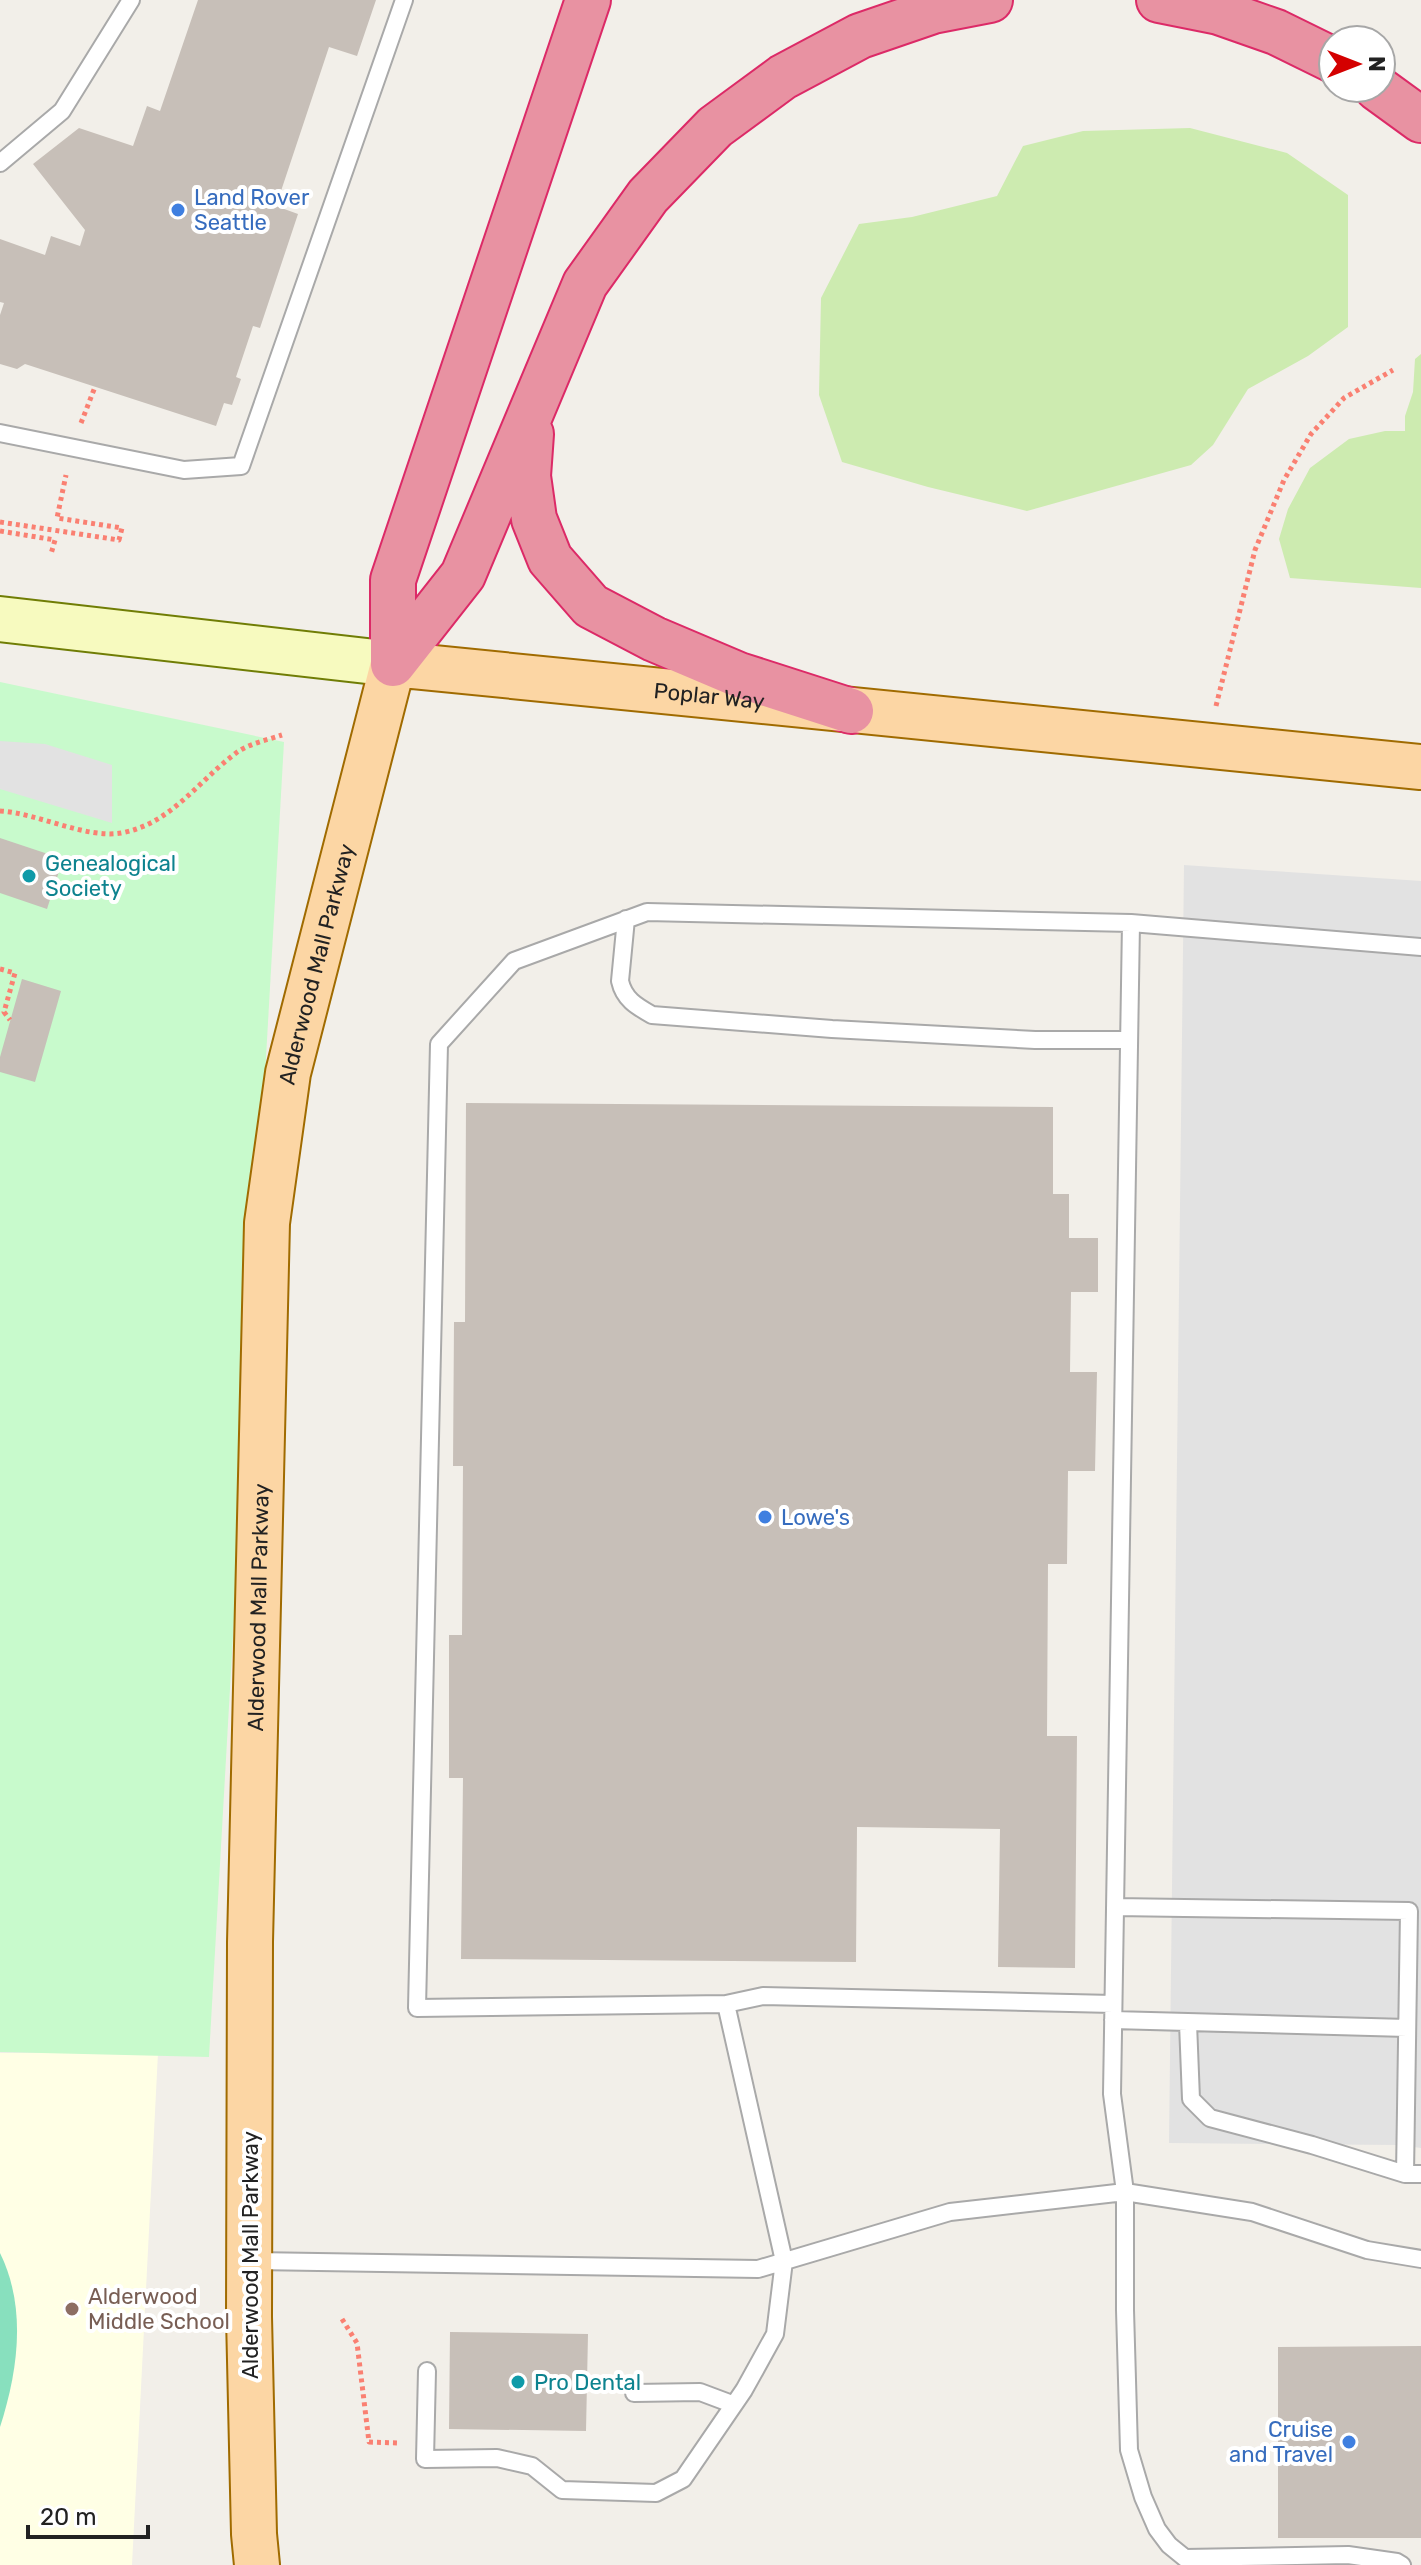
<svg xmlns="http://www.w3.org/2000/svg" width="1421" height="2565" viewBox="0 0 1421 2565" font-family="Rubik,sans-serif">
	<rect width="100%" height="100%" fill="#f2efe9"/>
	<path fill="#ffffe5" d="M0,2053H158L132,2565H0Z"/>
	<path fill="#cdebb0" d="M1190,128L1287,153L1348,195V327L1308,356L1248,389L1213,445L1191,465L1027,511L928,487L842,462L819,395L821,298L859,224L912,217L997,196L1023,146L1083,131Z
		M1421,354V588L1290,578L1279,539L1288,509L1310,468L1349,439L1385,431H1405V416L1413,392L1415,359Z"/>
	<path fill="#c8facc" d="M0,682L284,742L209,2057L0,2052Z"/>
	<path fill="#88e0be" d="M0,2253C27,2308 18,2371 0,2427Z"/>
	<path fill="#e2e2e2" d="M0,741L45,744L112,765V823L0,789Z
		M1184,865L1421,881V2148L1399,2145L1169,2143Z"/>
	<path fill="#c7bfb8" d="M198,0H376L357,56L329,47L276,206L298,214L260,328L253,326L236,377L241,379L232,405L224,403L216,426L25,364L17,369L0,364V315L4,303L0,302V239L45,255L51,236L80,246L85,230L33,164L79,128L133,146L147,106L160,111Z
		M0,838L63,859L47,909L0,893Z
		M22,979L61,991L35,1082L0,1072V1057Z
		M466,1103L1053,1107V1194H1069V1238H1098V1292H1071L1070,1372H1097L1095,1471H1068L1067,1564H1048L1047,1736H1077L1075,1968L998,1967L1000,1829L857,1827L856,1962L461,1959L463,1778H449V1635H462L463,1466H453L454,1322H465Z
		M450,2332L588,2334L586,2431L449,2429Z
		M1421,2346V2538H1278V2347Z"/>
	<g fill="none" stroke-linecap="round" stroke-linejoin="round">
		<defs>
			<path id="lane" d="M0,163L62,111L131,0
				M0,433L184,470L241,466L404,0
				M626,919L620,981C624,999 636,1006 652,1015L832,1029L1035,1040H1129
				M1131,923L1112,2094L1125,2192V2310L1129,2450L1143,2497L1157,2529L1169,2545L1185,2558L1348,2555L1397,2562L1402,2565
				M1115,1907L1409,1911L1405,2174
				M726,2004L763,1996L1113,2004
				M1113,2020L1407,2028
				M1188,2023L1191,2099L1210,2118L1312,2145L1405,2174H1421
				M251,2261L758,2269L950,2212L1125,2192L1252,2212L1367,2250L1421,2259
				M427,2371L425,2459L497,2458L532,2466L562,2490L656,2493L683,2479L744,2390L775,2334L784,2261L726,2004L417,2008L439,1044L514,961L647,912L1131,923L1421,947
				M634,2393L700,2392L732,2404"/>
			<path id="secondary" d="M0,619L393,664"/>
			<g id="primary">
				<path id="s1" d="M257,2565L254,2534L249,2317L250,1942L267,1223L288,1073L393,664L1421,767"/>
			</g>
			<path id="highway" d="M1159,0L1219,12L1276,32L1333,60
				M1377,88L1421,120
				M531,434L528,476L534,519L550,559L591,606L654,639L739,675L851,711
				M393,664L463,575L585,284L648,196L715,127L783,77L860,36L933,11L990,0
				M393,664V580L588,0"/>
		</defs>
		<use href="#lane" stroke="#a9a9a9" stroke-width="20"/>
		<use href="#secondary" stroke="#707d05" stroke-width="48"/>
		<use href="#primary" stroke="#a06b00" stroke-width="48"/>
		<use href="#highway" stroke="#dc2a67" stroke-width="48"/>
		<path stroke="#fa8072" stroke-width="5" stroke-dasharray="4 4" stroke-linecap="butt" d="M81,423L95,387
			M0,522L119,540L122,528L57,518L66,475
			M0,531L55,540L51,554
			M1216,706L1255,550L1284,480L1311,434L1344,398L1393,370
			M0,811C37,813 86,839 121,833C171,824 197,782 236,753C248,744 267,740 282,735
			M0,969L15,973L4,1012L10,1020
			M342,2319L357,2343L369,2442L399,2443"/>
		<use href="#lane" stroke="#fff" stroke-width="16"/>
		<use href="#secondary" stroke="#f7fabf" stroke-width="44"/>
		<use href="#primary" stroke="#fcd6a4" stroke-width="44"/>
		<use href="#highway" stroke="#e892a2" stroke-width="44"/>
	</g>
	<g fill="#3f7fe0" stroke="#fff" stroke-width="3">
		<circle cx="178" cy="210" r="8"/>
		<circle cx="765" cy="1517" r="8"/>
		<circle cx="1349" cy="2442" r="8"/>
	</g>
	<g fill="#0f9aa8" stroke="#fff" stroke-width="3">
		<circle cx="29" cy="876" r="8"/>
		<circle cx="518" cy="2382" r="8"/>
	</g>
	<circle fill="#8d6e63" stroke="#fff" stroke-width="3" cx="72" cy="2309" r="8"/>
	<g text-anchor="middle" stroke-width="8" stroke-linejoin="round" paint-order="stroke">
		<g font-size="22" fill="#366cbe" stroke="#fff" text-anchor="start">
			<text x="194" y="205">Land Rover<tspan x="194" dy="25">Seattle</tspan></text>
			<text x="781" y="1525">Lowe's</text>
			<text x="1333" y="2437" text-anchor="end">Cruise<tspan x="1333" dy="25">and Travel</tspan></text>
		</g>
		<g font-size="22" fill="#222" stroke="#fff">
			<text dy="8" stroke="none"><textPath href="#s1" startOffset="2234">Poplar Way</textPath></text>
			<text dy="8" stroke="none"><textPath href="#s1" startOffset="1606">Alderwood Mall Parkway</textPath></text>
			<text dy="8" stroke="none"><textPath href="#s1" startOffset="958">Alderwood Mall Parkway</textPath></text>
			<text transform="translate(250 2255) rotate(-90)" y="8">Alderwood Mall Parkway</text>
		</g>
		<g font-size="22" fill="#0d838f" stroke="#fff" text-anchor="start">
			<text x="45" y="871">Genealogical<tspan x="45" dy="25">Society</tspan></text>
			<text x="534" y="2390">Pro Dental</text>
		</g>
		<g font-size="22" fill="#785e54" stroke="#fff" text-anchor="start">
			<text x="88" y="2304">Alderwood<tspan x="88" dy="25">Middle School</tspan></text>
		</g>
	</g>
	<g transform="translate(1357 64) rotate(90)"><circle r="38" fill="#ffffff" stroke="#a7a7a7" stroke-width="2"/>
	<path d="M0-6L14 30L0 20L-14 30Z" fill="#d40000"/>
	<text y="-12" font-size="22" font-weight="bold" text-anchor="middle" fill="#222222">N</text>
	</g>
	<path d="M28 2525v12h120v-12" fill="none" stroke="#222222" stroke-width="4"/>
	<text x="40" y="2525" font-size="24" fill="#222222" stroke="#ffffff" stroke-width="6" paint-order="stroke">20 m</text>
</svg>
